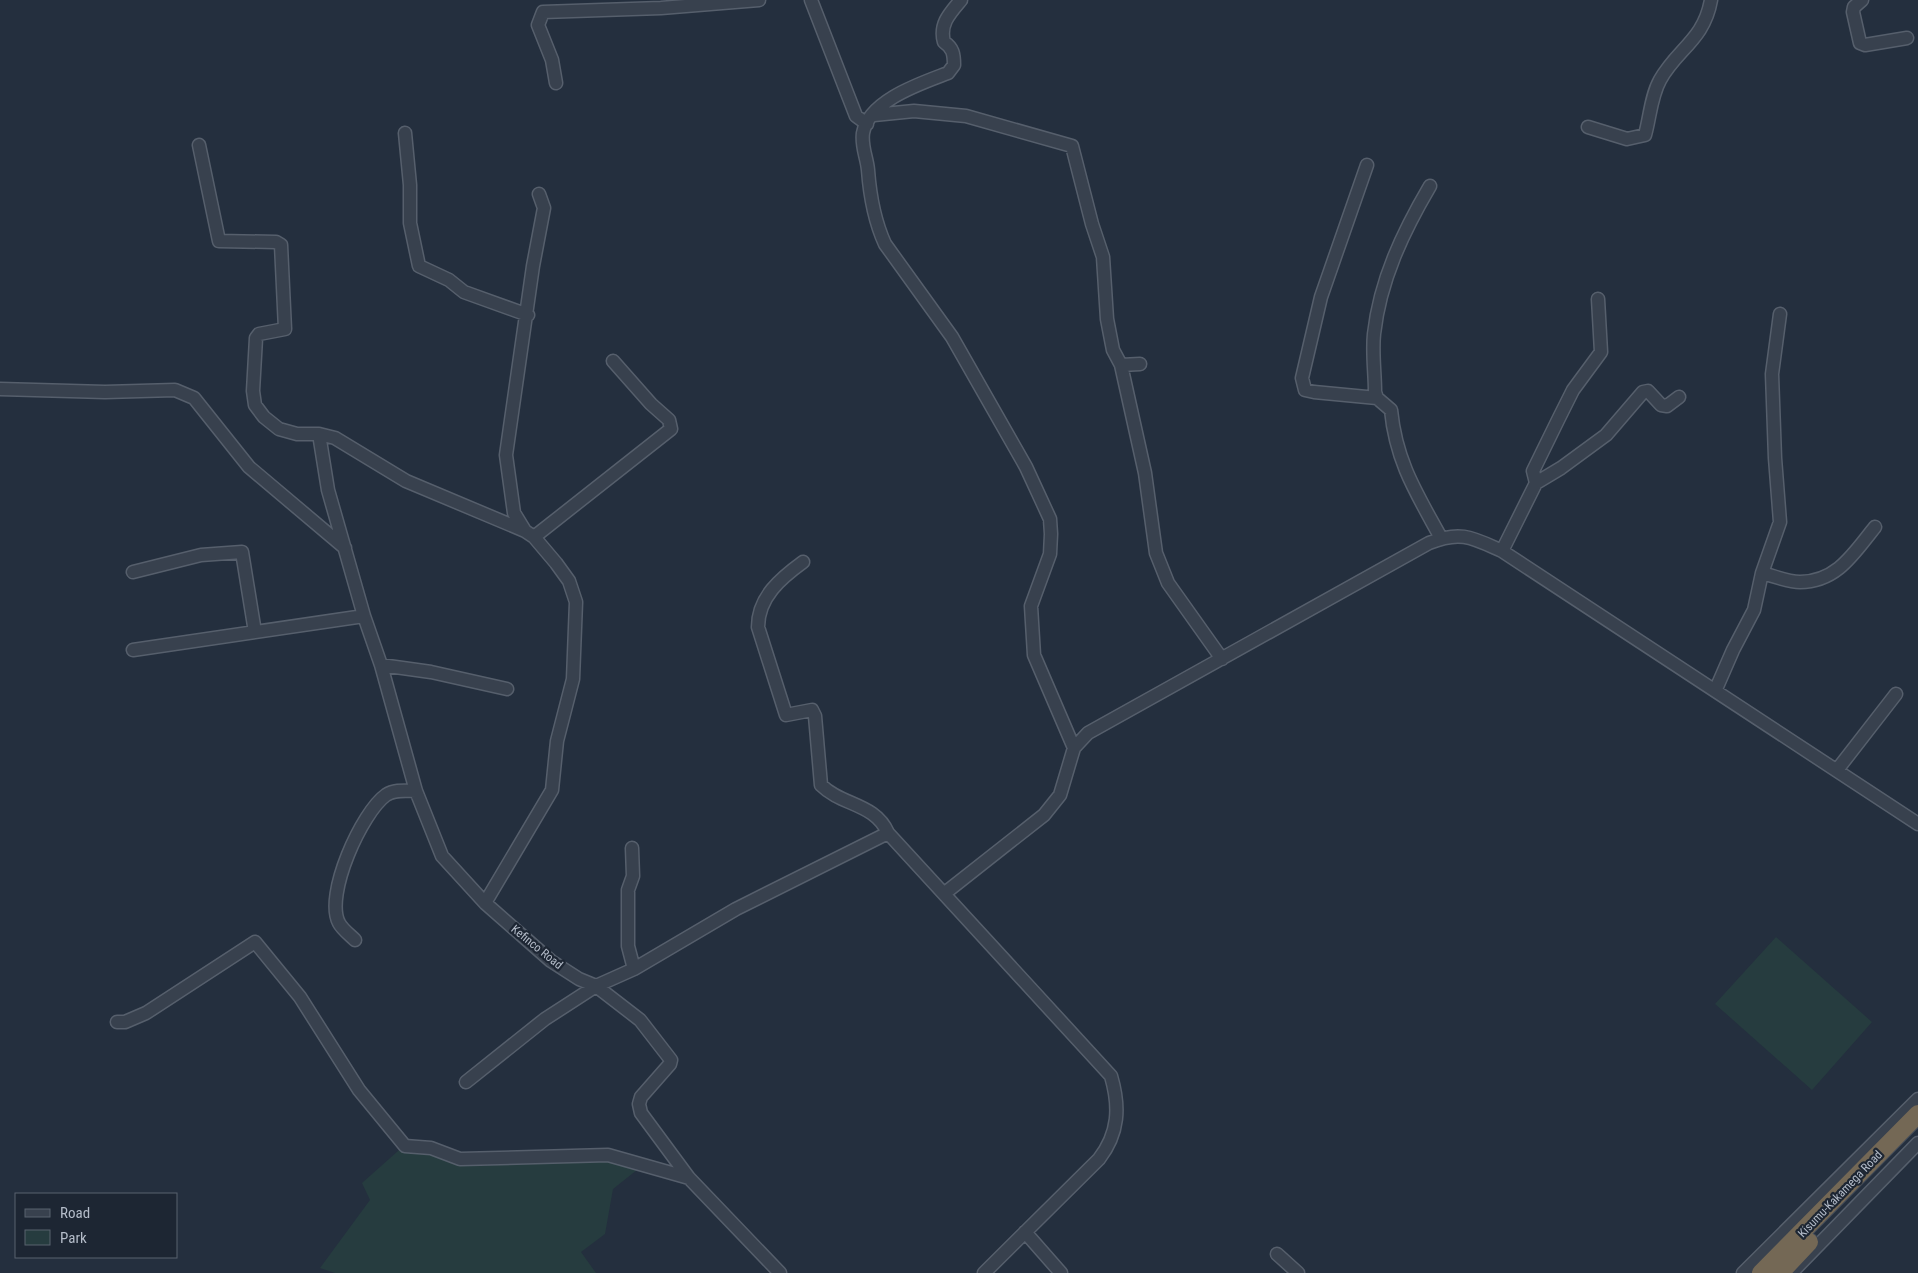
<svg xmlns="http://www.w3.org/2000/svg" width="1918" height="1273" viewBox="0 0 1918 1273" font-family="'Roboto Condensed',sans-serif">
	<rect width="100%" height="100%" fill="#242f3e"/>
	<path fill="#263c3f" d="M1776,937L1872,1022L1812,1090L1715,1004Z
		M407,1143L461,1156L647,1162L613,1189L605,1234L581,1252L596,1273H335L320,1268L370,1200L362,1183Z"/>
	<g fill="none" stroke-linecap="round" stroke-linejoin="round">
		<defs>
			<path id="minor" d="M811,0L856,116L867,124
				M961,0C950,13 939,24 944,42C953,48 954,54 954,65L948,73C922,83 869,100 863,133C861,146 867,158 868,170C870,197 874,220 885,244L952,337L1026,467L1050,519L1051,534L1050,554L1031,606L1034,655L1074,748
				M1862,0L1854,7L1853,12L1860,43L1865,45L1907,38
				M556,83L552,60L538,25L543,12L661,8L759,0
				M874,115L914,111L966,116L1072,146L1092,224L1103,257L1107,319L1113,350L1121,365L1145,473L1156,553L1168,583L1222,659
				M1588,127L1627,139L1645,135C1650,117 1651,96 1660,80C1677,49 1704,40 1711,0
				M405,133L410,185V223L419,266L449,280L464,292L528,315
				M199,145L219,241L276,242L281,245L285,329L259,334L256,338L253,391L255,405L264,417L279,429L297,434H319L335,438L406,481L525,531
				M1367,165L1321,297L1302,378L1305,390L1314,392L1377,398
				M1430,186C1403,232 1380,280 1374,334C1372,353 1375,373 1375,392L1377,398L1391,410C1396,462 1417,494 1441,538
				M1121,365L1140,364
				M0,389L105,392L175,390L194,398L249,467L345,548
				M319,434L328,490L364,616L381,665L416,791L442,856L485,903L551,961L579,979L596,986L640,1020L671,1060L670,1064L641,1097L639,1104L641,1113L689,1178L780,1273
				M1536,483L1533,471L1558,420L1573,390L1601,352L1598,299
				M534,537L671,429L669,420L651,404L613,361
				M1502,551L1536,483L1561,468L1606,435L1643,392L1648,391L1661,405L1667,406L1679,397
				M803,562C781,578 758,597 758,627L786,715L812,710L815,716L821,785C842,806 875,803 888,833L1111,1076C1120,1107 1119,1133 1099,1159L984,1273
				M133,572L201,555L242,552L255,632
				M1762,573L1780,522L1775,458L1772,374L1780,314
				M133,650L364,616
				M381,665L431,672L507,689
				M1716,689L1733,650L1754,610L1762,573C1774,576 1788,582 1800,582C1837,582 1854,553 1875,527
				M1837,770L1896,694
				M632,848L633,876L628,890V946L634,969
				M945,893L1044,815L1060,795L1074,748L1088,733L1429,543C1461,530 1473,538 1502,551L1918,824
				M485,903L552,790L557,741L573,679L576,602L569,581L556,563L534,537L525,531L514,513L506,455L533,266L544,208L539,194
				M355,940C350,935 342,929 339,923C324,895 362,812 386,795C395,789 406,791 416,791
				M117,1022H125L146,1013L255,942L300,997L359,1090L405,1146L431,1148L460,1159L608,1155L689,1178
				M466,1082L545,1019L596,986L634,969L736,909L888,833
				M1025,1232L1061,1273
				M1277,1254L1298,1273
				M1796,1268L1918,1143
				M1743,1273L1918,1099"/>
			<path id="highway" d="M1761,1273L1918,1114
				M1780,1273L1809,1242"/>
		</defs>
		<use href="#minor" stroke="#565f6c" stroke-width="15"/>
		<use href="#highway" stroke="#434c59" stroke-width="20"/>
		<use href="#minor" stroke="#38414e" stroke-width="12"/>
		<use href="#highway" stroke="#746855" stroke-width="18"/>
	</g>
	<g text-anchor="middle" stroke-width="4.5" stroke-linejoin="round" paint-order="stroke">
		<g font-size="12" fill="#b4bcc9" stroke="#1d2633">
			<text transform="translate(537 947) rotate(39)" y="4">Kefinco Road</text>
			<text transform="translate(1840 1194) rotate(-46)" y="4">Kisumu-Kakamega Road</text>
		</g>
	</g>
	<rect x="15" y="1193" width="162" height="65" fill="#1d2633" stroke="#59626f"/>
	<rect x="25" y="1209" width="25" height="8" fill="#38414e" stroke="#59626f"/>
	<text x="60" y="1218" font-size="15" fill="#b4bcc9">Road</text>
	<rect x="25" y="1230" width="25" height="15" fill="#263c3f" stroke="#59626f"/>
	<text x="60" y="1243" font-size="15" fill="#b4bcc9">Park</text>
</svg>
